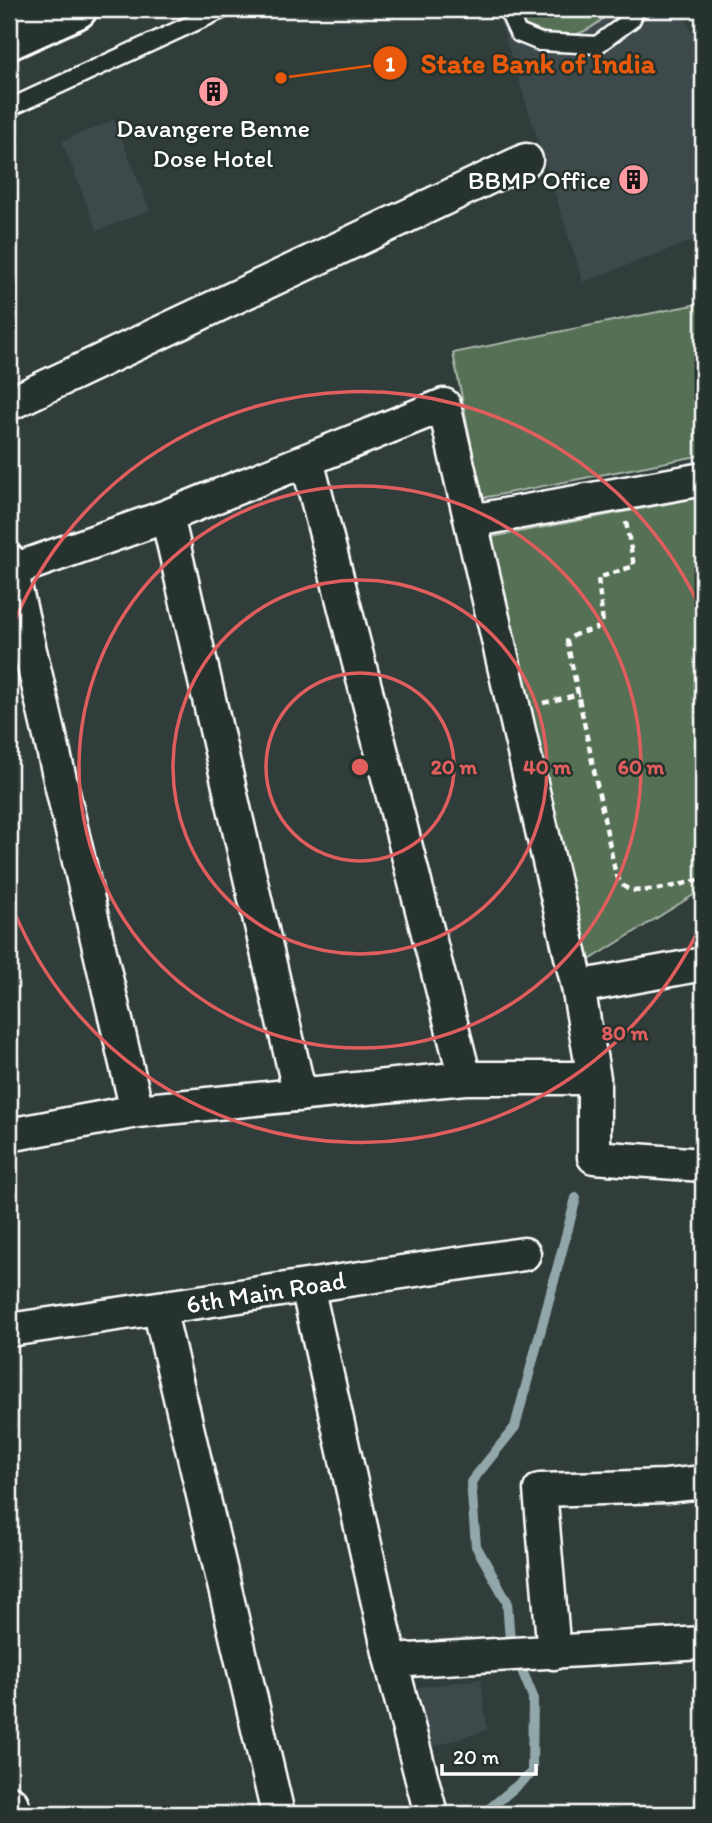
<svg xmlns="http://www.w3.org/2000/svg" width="712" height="1823" viewBox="0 0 712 1823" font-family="Itim,sans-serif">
	<rect width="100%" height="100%" fill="#303d3b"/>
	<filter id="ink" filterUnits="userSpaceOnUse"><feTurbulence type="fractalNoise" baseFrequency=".0143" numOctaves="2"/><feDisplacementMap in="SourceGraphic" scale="14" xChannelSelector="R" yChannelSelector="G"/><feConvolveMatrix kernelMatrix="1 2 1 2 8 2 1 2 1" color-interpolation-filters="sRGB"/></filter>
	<g filter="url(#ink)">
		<path fill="#3d494c" d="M496,9H683L703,63V237L583,282Z
			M114,120L150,210L97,231L62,141Z
			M481,1679L487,1730L429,1748L419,1687Z"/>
		<path fill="#556f55" stroke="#aab7aa" stroke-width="2" d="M516,9H613C583,41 561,42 522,24Z
			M703,303V455L482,498L453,353Z
			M703,497V889L580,966L481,539Z"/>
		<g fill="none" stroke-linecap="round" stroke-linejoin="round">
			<path stroke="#92a7a9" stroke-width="10" d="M483,1814L532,1773L533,1697L510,1641L507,1601L476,1546L471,1482L515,1427L576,1198"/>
			<defs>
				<path id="service" d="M507,9L518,33L540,42L597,45L632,19L636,9
					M9,108L224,9"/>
				<path id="minor" d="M9,404L526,160
					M307,460L465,1078
					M167,516L300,1095
					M471,521L703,479
					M9,560L137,1111
					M13,570L167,516L444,405L578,987L594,1078V1157L703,1165
					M578,987L703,964
					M9,1135L137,1111L465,1078H594
					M307,1286L391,1661L431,1814
					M159,1308L278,1814
					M9,1330L524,1254
					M554,1653L540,1490L666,1486L703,1482
					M391,1661L703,1643"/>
				<path id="tertiary" d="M9,1805L11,1814"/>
				<path id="primary" d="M9,40L77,9"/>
			</defs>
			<use href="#service" stroke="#fff" stroke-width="21"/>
			<use href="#minor" stroke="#fff" stroke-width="37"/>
			<use href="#tertiary" stroke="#fff" stroke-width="44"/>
			<use href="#primary" stroke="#fff" stroke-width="44"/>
			<path stroke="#fff" stroke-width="4.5" stroke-dasharray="7 5" stroke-linecap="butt" d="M626,522L634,566L598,578L603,624C592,633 576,630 567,641L615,871C618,878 620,885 628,889C644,895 686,883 703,879
				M543,703L580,694"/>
			<use href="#service" stroke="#26332d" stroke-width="16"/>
			<use href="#minor" stroke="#26332d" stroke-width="32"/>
			<use href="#tertiary" stroke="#26332d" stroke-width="38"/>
			<use href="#primary" stroke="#26332d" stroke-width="38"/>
		</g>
	</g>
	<g fill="none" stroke="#e05e5e" stroke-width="3.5">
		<circle cx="360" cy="767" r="94"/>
		<circle cx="360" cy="767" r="187"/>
		<circle cx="360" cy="767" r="281"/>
		<path d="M703 920A375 375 0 0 1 10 901M10 633A375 375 0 0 1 703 614"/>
	</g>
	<defs>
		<symbol id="building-disc" viewBox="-11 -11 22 22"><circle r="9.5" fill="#ff9aa2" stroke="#26332d"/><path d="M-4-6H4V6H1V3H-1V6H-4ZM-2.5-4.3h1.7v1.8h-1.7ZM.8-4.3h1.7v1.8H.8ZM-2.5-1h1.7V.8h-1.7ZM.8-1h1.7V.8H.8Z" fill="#111"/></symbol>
	</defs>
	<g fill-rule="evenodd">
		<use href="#building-disc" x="196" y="74" width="35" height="35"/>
		<use href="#building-disc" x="616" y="162" width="35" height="35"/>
	</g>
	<g text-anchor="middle" stroke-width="5" stroke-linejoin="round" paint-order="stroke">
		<g font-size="26" fill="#fff" stroke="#26332d">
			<text x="213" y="137">Davangere Benne<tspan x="213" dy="30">Dose Hotel</tspan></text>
			<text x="611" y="189" text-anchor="end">BBMP Office</text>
		</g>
		<g font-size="26" fill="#fff" stroke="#26332d">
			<text transform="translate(266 1292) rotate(-9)" y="9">6th Main Road</text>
		</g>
	</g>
	<circle cx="360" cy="767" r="10" fill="#e05e5e" stroke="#26332d" stroke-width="3.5"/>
	<g font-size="21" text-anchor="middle" font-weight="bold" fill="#e05e5e" stroke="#26332d" stroke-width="5" stroke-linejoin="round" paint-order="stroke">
		<text x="454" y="774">20 m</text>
		<text x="547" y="774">40 m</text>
		<text x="641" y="774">60 m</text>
		<text x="625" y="1040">80 m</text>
	</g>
	<path fill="none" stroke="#e8590c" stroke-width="2.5" d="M281 78L390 63"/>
	<g fill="#e8590c" stroke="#26332d" stroke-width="2.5">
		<circle cx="281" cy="78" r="7"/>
		<circle cx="390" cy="63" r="18"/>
	</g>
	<g font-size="21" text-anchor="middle" font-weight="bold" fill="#fff">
		<text x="390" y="71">1</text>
	</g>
	<g font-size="28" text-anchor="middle" font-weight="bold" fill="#e8590c" stroke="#26332d" stroke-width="5" stroke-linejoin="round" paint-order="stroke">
		<text x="538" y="73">State Bank of India</text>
	</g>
	<rect width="712" height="1823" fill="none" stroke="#26332d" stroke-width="35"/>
	<rect x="18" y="18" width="677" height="1788" fill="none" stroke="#fff" stroke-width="2.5" filter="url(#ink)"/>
	<path d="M442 1764v10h94v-10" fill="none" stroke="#ffffff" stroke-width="3.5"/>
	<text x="453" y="1764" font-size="21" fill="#ffffff" stroke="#26332d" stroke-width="5" paint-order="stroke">20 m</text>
</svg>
